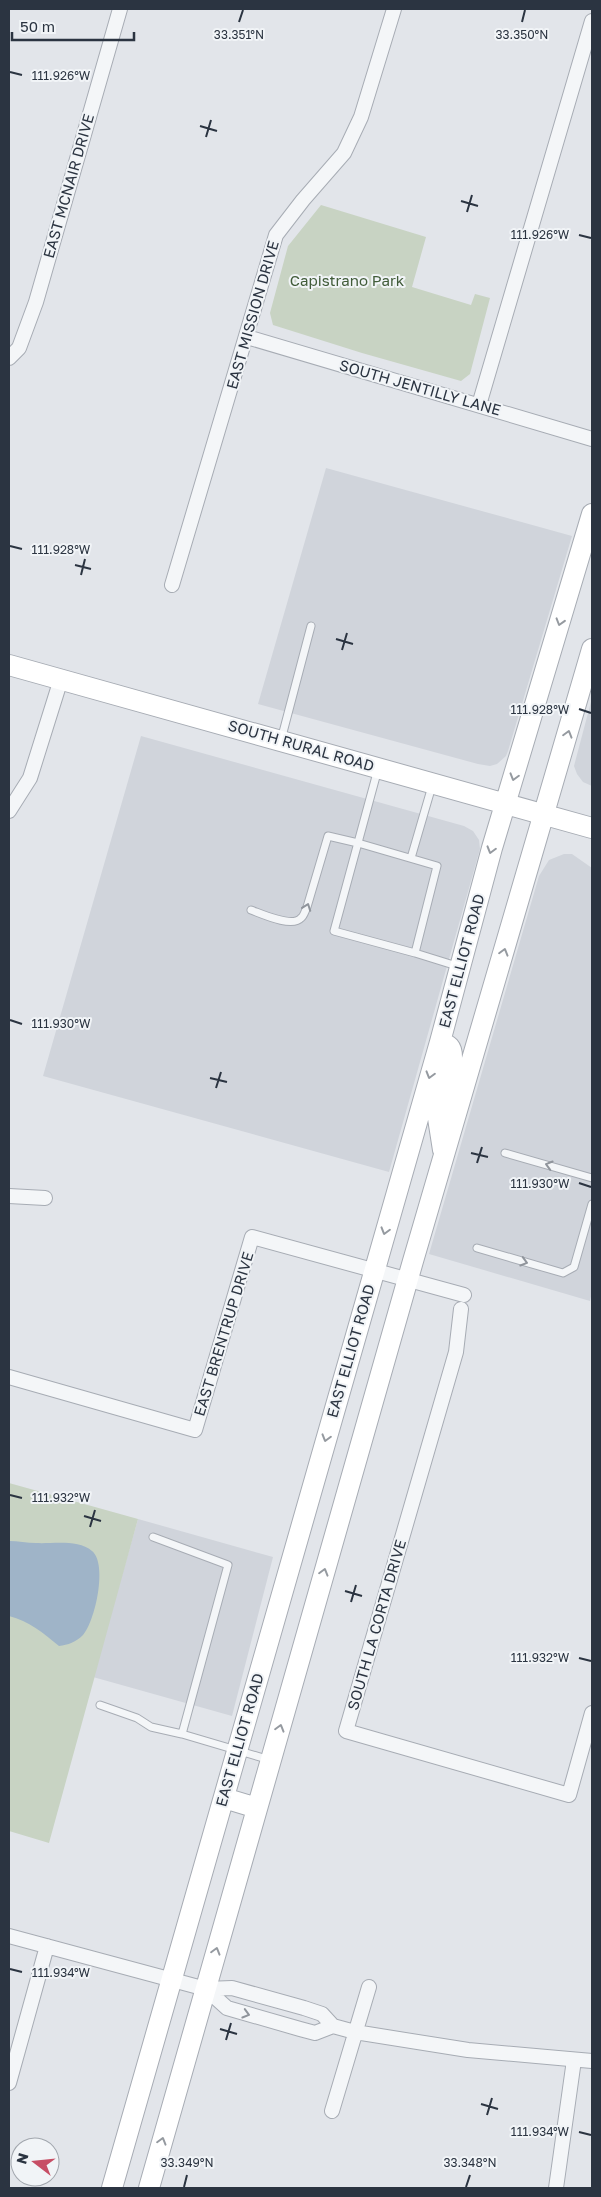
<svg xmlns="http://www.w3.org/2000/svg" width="601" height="2197" viewBox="0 0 601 2197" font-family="'Golos Text',sans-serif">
	<rect width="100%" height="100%" fill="#e2e5ea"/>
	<path fill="#d0d4db" d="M326,468L572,536L508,751L506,756L497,764L490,766L478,764L258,704Z
		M592,698V786L583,782L577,774L574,766Z
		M141,736L464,826L473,831L479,840L480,849L389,1172L43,1076Z
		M564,854H572L592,868V1292L590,1301L429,1254L539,876L549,860Z
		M138,1519L273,1557L232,1716L93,1677Z"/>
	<path fill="#c8d3c3" d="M321,205L426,237L412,287L471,305L475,294L490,298L470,374L461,381L362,353L273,325L270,313L288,246Z
		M9,1483L138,1519L49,1843L9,1831Z"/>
	<path fill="#9fb4c8" d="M9,1541C18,1541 27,1543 36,1543C53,1544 78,1539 92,1551C108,1564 95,1622 83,1635C76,1642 68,1645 59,1646C43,1633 29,1621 9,1616Z"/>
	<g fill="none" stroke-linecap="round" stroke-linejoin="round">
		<defs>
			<path id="service" d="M281,740L311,626
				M378,769L334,931L415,953L460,967
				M411,858L432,786
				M251,910C262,914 292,928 301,918C304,916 305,911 307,907L328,836L358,843L437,866L415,953
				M505,1153L592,1178
				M477,1248L563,1273L574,1267L592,1204
				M153,1537L228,1565L182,1734
				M100,1705L137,1718L151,1727L182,1734L270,1760"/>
			<path id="minor" d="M247,337L592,439
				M9,358L19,348L36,302L120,9
				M479,405L592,21
				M172,585L276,235L303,200L344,153L361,117L394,9
				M9,811L30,778L61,679
				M9,1196L45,1198
				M461,1309L456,1352L346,1731L569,1795L592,1713
				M9,1377L195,1430L252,1237L464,1295
				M9,1936L206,1989L232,1988L304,2008L322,2014L333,2026L355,2032L468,2050L592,2061
				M206,1989L227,2008L300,2029L315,2033L333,2026
				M9,2083L47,1946
				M332,2111L369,1987
				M556,2188L574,2060"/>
			<path id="secondary" d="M9,665L592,828
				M440,1042C449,1045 452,1047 452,1057L438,1118L443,1150
				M224,1798L257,1808
				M112,2188L440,1042L492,848L592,514
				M149,2188L413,1261L592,649"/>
		</defs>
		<use href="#service" stroke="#a7acb4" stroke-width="9"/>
		<use href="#minor" stroke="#a7acb4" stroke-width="16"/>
		<use href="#secondary" stroke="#a7acb4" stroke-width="22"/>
		<use href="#service" stroke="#f4f6f8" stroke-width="7"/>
		<use href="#minor" stroke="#f4f6f8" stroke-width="14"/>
		<use href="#secondary" stroke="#fff" stroke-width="20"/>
	</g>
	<defs><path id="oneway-chevron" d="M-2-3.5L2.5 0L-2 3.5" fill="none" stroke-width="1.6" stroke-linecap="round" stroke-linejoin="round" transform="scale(1.25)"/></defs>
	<g stroke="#959aa0">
		<use href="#oneway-chevron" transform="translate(560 622) rotate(107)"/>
		<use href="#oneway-chevron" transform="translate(568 734) rotate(-74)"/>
		<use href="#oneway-chevron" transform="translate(514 777) rotate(106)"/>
		<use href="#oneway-chevron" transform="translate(491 850) rotate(106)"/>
		<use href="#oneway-chevron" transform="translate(504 952) rotate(-74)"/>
		<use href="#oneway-chevron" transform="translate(430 1075) rotate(106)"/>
		<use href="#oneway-chevron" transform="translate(385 1231) rotate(106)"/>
		<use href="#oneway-chevron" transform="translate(326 1438) rotate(106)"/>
		<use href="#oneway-chevron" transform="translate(324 1572) rotate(-74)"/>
		<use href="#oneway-chevron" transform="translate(280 1728) rotate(-74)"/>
		<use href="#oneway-chevron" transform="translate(216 1951) rotate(-74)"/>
		<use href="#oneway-chevron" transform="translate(162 2141) rotate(-74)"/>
	</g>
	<g stroke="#90959c">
		<use href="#oneway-chevron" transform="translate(307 907) rotate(-70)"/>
		<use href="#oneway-chevron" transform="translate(549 1165) rotate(-164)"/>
		<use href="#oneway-chevron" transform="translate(524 1262) rotate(16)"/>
		<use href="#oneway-chevron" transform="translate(246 2014) rotate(16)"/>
	</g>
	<path fill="none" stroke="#2b3441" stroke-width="2" d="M239,22L243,10M522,22L525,10M10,72L22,75M200,126L217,131M206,137L211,120M461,201L478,206M467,212L472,195M579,235L591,238M10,546L22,549M75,565L91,569M81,575L85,559M336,639L353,644M342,650L347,633M579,709L591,713M10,1020L22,1024M210,1078L227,1082M216,1088L221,1072M471,1153L488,1157M477,1163L482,1147M579,1183L591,1187M10,1495L22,1498M84,1516L101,1521M90,1527L95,1510M345,1591L362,1596M351,1602L356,1585M579,1658L591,1661M10,1969L22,1972M220,2029L237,2034M226,2040L231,2023M481,2104L498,2109M487,2115L492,2098M579,2132L591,2135M184,2187L187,2175M466,2187L470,2175"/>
	<g text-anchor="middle" stroke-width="4" stroke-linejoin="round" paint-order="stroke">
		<g font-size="15" fill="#2b3441" stroke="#f1f4f7">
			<text transform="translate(69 186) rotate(-74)" y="5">EAST MCNAIR DRIVE</text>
			<text transform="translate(253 315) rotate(-74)" y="5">EAST MISSION DRIVE</text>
			<text transform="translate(420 388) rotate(16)" y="5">SOUTH JENTILLY LANE</text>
			<text transform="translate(301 746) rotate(16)" y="5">SOUTH RURAL ROAD</text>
			<text transform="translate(462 961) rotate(-75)" y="5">EAST ELLIOT ROAD</text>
			<text transform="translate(224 1334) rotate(-73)" y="5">EAST BRENTRUP DRIVE</text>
			<text transform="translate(351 1351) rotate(-74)" y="5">EAST ELLIOT ROAD</text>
			<text transform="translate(377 1625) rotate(-74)" y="5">SOUTH LA CORTA DRIVE</text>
			<text transform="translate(240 1740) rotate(-74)" y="5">EAST ELLIOT ROAD</text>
		</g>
		<g font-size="15" fill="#415c39" stroke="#f1f4f7">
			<text x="347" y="286">Capistrano Park</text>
		</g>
	</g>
	<g font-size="12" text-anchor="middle" fill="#2b3441" stroke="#f1f4f7" stroke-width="4" stroke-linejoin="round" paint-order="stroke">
		<text x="239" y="39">33.351°N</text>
		<text x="522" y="39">33.350°N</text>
		<text x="61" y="80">111.926°W</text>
		<text x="540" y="239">111.926°W</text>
		<text x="61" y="554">111.928°W</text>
		<text x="540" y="714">111.928°W</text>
		<text x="61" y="1028">111.930°W</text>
		<text x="540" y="1188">111.930°W</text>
		<text x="61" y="1502">111.932°W</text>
		<text x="540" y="1662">111.932°W</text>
		<text x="61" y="1977">111.934°W</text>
		<text x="540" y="2136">111.934°W</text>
		<text x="187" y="2167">33.349°N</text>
		<text x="470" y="2167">33.348°N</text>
	</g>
	<rect width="601" height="2197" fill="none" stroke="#2b3441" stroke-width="20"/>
	<g transform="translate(35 2162) rotate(286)"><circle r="24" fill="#f1f4f7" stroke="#a2a7ae"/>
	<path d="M0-4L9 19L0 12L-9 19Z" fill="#c74e65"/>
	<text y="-8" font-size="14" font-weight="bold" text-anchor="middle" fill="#2b3441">N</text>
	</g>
	<path d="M12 32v8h122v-8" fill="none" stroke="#2b3441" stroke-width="2.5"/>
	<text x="20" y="32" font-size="15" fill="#2b3441" stroke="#f1f4f7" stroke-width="4" paint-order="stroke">50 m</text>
</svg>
